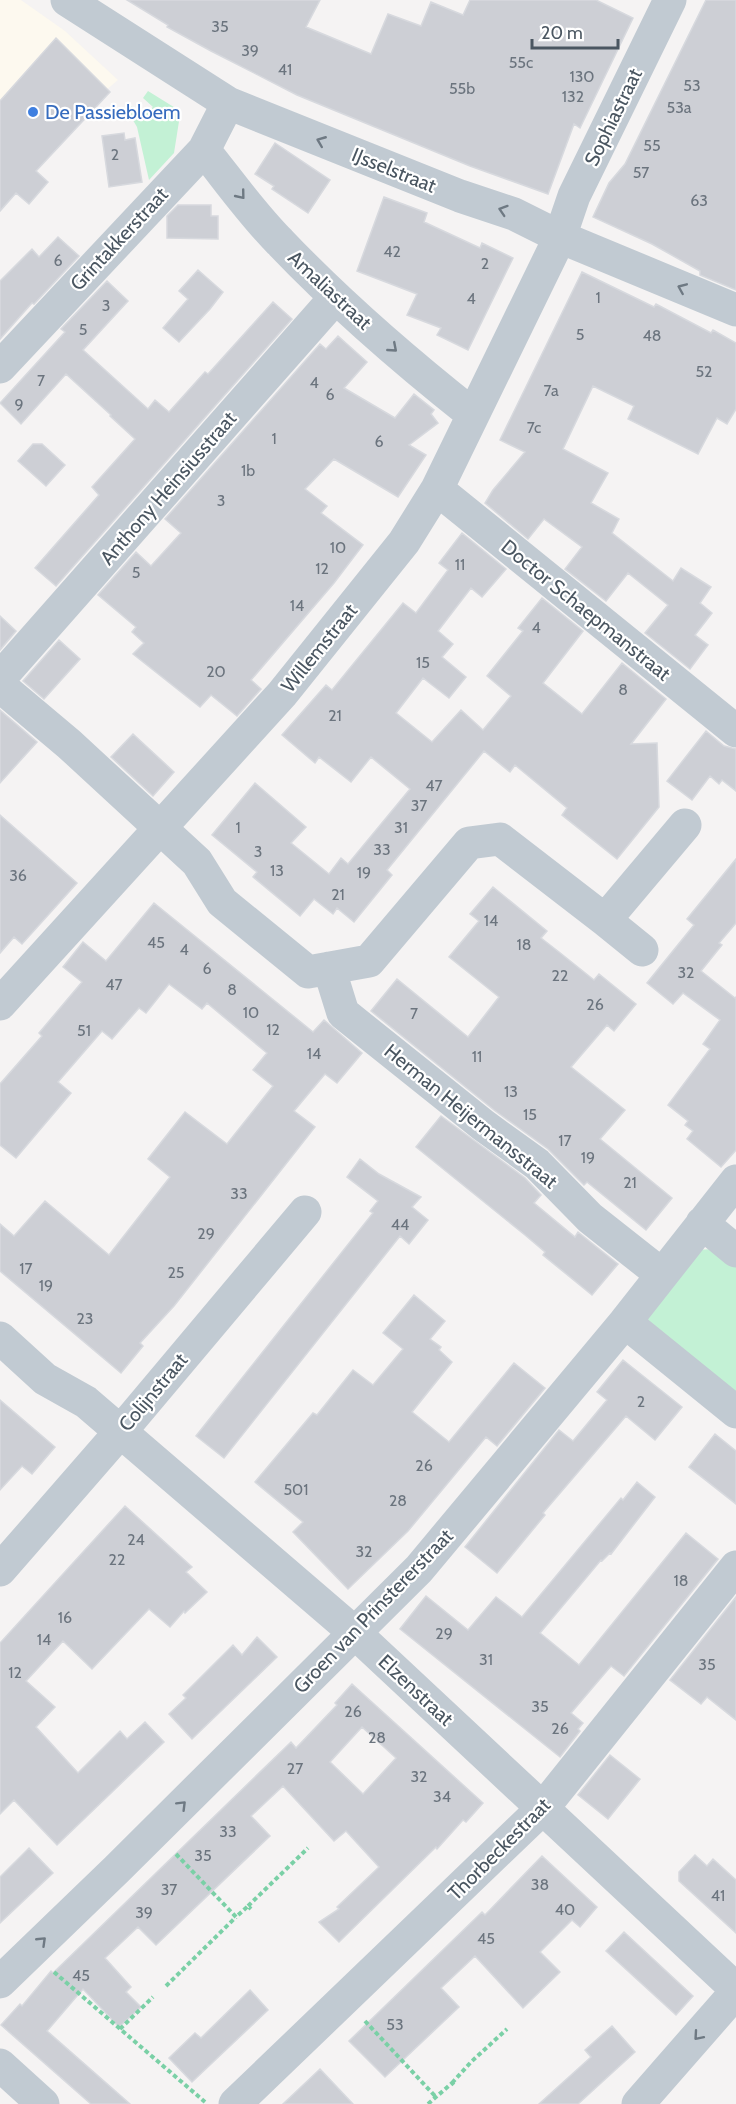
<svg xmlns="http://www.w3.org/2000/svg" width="736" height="2104" viewBox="0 0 736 2104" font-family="Cabin,sans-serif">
	<rect width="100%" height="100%" fill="#f5f3f3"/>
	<path fill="#fdf9ef" d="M0,0H21L65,31L118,80L104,92L0,205Z"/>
	<path fill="#c3f1d5" d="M148,91L177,109L180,115L174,153L149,180L137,127L127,110L131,106L144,114L153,107L143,98Z
		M714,1249L736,1266V1400L639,1323L695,1250Z"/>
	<path fill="#cdcfd5" stroke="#d7d9de" stroke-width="1.5" fill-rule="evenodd" d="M127,0H320L306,27L371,54L388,14L421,26L431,2L463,15L470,0H596L633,18L580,128L574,124L548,194L470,166L297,95L211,51L167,27L168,25Z
		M706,0H736V290L700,275V271L652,244L593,217L609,183L625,164Z
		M56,38L110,92L36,171L48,182L29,204L16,193L0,211V101Z
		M124,133L125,140L135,138L142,182L109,187L102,136Z
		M275,143L330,180L308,213L272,189L274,186L255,174Z
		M384,197L427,213L424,222L480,248L482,243L513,258L468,350L437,335L441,328L407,315L417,294L357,271Z
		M178,205H211V216H218V239L167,238V216Z
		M58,237L79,256L34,304L32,303L0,339V281L32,249L39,257Z
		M198,270L223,292L210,309L179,342L163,328L188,299L179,291Z
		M582,272L654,307L656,304L711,333L713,330L736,343V409L727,424L717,418L698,454L628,419L634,406L593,386L563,449L608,473L591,503L619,519L612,533L673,581L681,568L711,587L700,603L712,613L695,635L708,645L690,669L645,633L668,605L628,573L606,601L565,569L582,547L544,519L528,539L485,503L493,490L525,452L500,440Z
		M107,281L128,301L83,350L148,409L155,400L169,412L205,372L208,374L273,302L292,319L56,586L35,568L99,495L92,487L135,439L110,416L111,415L66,374L21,424L0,403L65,332L61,329Z
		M338,336L367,362L344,388L395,418L414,394L434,410L431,414L438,423L409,445L426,455L398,497L334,459L305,489L327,506L321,513L363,545L334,583L251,680L261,689L237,716L211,695L200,707L133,654L144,643L132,632L136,627L98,595L136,552L151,566L181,533L165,519L320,344L326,349Z
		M33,444H42L65,465L46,486L18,461Z
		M462,533L506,569L482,597L471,588L438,631L453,644L442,657L466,677L449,698L423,678L396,713L432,742L461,710L483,730L511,696L487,676L523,631L518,628L542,598L583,631L543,683L582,714L622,663L666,699L631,744L657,743L659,807L617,859L562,815L567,808L515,765L510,772L484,751L387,870L392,875L354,922L337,908L333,914L314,899L300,916L253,877L257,872L212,835L255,783L306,827L291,843L329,874L341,858L348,864L410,789L371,757L351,782L319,757L315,763L282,735L326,685L332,690L403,603L416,613L448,570L439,563Z
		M0,616L16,631L0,650Z
		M59,640L80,659L44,699L23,681Z
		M0,710L37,742L0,783Z
		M706,731L724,746L736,749V791L722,780L719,784L710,776L692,800L667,781Z
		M133,734L174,772L153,796L111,757Z
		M0,815L77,883L22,944L14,937L0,953Z
		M736,859V923L719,943L722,945L701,971L735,998L736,997V1150L721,1167L687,1139L693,1131L685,1125L688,1121L668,1105L710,1049L703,1044L720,1020L683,993L673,1004L647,983L694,925L687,919Z
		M493,887L547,931L541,938L559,952L594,980L599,974L636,1004L614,1031L607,1025L571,1067L625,1110L600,1139L672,1198L646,1230L587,1182L584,1185L548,1149L494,1110L371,1011L397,979L468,1037L499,997L449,957L479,921L470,914Z
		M154,903L313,1032L324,1020L362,1053L337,1083L325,1074L294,1111L315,1127L174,1306L140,1343L143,1346L121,1373L0,1271V1224L14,1236L45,1201L109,1255L170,1177L148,1159L185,1112L227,1144L273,1086L253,1070L267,1053L207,1003L202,1009L169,984L146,1013L139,1008L112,1039L102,1031L58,1082L71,1093L16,1158L0,1145V1084L42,1036L39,1033L82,982L63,967L83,942L106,961Z
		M441,1116L525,1178L541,1195L534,1203L575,1237L578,1232L618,1264L592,1295L543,1255L545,1252L525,1235L416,1147Z
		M360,1159L379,1174L421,1197L412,1207L428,1220L409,1244L400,1236L224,1458L196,1436L373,1213L370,1211L378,1201L347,1177Z
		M414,1295L445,1321L430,1339L441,1347L439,1350L452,1362L412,1412L449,1442L514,1363L545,1388L497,1446L486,1437L408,1531L348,1589L293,1532L303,1522L255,1482L313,1413L317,1415L353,1370L373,1385L403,1349L383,1333Z
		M623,1360L682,1407L655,1440L626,1416L543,1513L545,1515L497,1573L465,1547L559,1430L573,1441L607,1400L597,1392Z
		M0,1400L55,1447L32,1474L22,1466L0,1490Z
		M715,1434L736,1451V1504L689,1467Z
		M637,1482L655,1497L611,1554L610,1553L602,1561L601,1560L540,1633L579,1665L686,1533L718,1559L624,1676L611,1666L571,1713L583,1723L578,1729L580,1731L560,1757L400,1629L426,1596L468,1630L496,1597L522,1617L621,1498L623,1500Z
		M125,1506L192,1567L186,1572L207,1592L185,1613L184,1611L170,1627L149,1609L92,1669L63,1641L26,1681L55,1707L36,1727L78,1773L120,1731L127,1739L145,1722L164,1742L57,1845L14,1800L0,1814V1643Z
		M736,1597V1720L707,1697L701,1704L670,1680Z
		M257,1637L277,1657L192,1739L169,1714L186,1698L183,1695L233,1645L242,1655Z
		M352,1684L483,1803L466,1822L463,1820L437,1849L436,1847L339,1942L319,1922L339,1909L337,1907L379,1867L346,1831L334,1841L283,1786L251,1816L270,1836L156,1945L138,1927L105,1958L131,1987L126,1992L141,2007L119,2027L83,1989L47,2031L130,2104H91L1,2025L20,2004L22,2006L51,1971L53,1973L291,1742L296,1748L337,1705L335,1703ZM362,1727L396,1758L363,1794L330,1762Z
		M610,1755L640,1779L608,1819L578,1795Z
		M29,1848L53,1873L0,1923V1877Z
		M695,1855L707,1866L713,1859L736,1880V1933L679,1881V1872Z
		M542,1856L597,1907L580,1927L572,1920L540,1952L560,1972L523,2008L475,1956L441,1988L459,2007L385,2077L349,2041L482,1912L485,1915Z
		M624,1932L693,1996L676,2015L606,1951Z
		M250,1990L268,2010L192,2082L169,2058L195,2033L201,2038Z
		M612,2026L635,2052L578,2104H539L591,2057L585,2050Z
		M320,2069L353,2104H283Z"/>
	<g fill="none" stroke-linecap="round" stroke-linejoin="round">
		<path stroke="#7ad0a6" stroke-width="4" stroke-dasharray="4.5 3" stroke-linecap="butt" d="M176,1854L236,1917L248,1906L251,1909
			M248,1906L308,1848
			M54,1972L205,2102
			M166,1986L236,1917
			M365,2021L436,2097
			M120,2029L153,1997
			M452,2083L471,2062L507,2029
			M428,2104L452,2083L456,2087"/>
		<path stroke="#c1cad2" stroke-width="33" d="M67,0L228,103L460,196L514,214L560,237L736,310
			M204,150C229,181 252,214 280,242C339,304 405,361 472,414
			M0,367L204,150L228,103
			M437,489L736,731
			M0,678L335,298
			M0,686L69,744L197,862L222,902L308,972L369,961L469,843L500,839L605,920L685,825
			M605,920L642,950
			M329,968L343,1013L483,1125L537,1164L590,1218L661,1274
			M0,1004L282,694L404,542L437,489L560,237L574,196L670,0
			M702,1223L736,1251
			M625,1322L736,1412
			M0,1338L45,1379L86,1402L355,1633L736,1989
			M0,1570L121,1431L305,1212
			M0,1982L117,1869L419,1569L625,1322L736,1181
			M0,2065L43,2104
			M235,2104L543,1808L736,1567
			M638,2104L736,1992"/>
	</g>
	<defs><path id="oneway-chevron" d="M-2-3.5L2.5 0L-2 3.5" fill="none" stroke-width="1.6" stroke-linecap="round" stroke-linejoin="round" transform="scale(1.5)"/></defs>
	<g stroke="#6e7983">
		<use href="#oneway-chevron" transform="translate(321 141) rotate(-158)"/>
		<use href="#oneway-chevron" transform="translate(241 195) rotate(51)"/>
		<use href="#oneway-chevron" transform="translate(503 210) rotate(-162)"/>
		<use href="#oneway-chevron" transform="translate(682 288) rotate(-157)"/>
		<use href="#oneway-chevron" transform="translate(393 348) rotate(41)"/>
		<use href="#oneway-chevron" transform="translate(182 1805) rotate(-45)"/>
		<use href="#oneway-chevron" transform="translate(42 1941) rotate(-44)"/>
		<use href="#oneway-chevron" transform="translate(698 2036) rotate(131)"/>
	</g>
	<circle fill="#3f7fe0" stroke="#fff" stroke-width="2" cx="33" cy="112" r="6"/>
	<g text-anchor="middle" stroke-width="4.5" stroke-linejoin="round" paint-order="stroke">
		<g font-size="16" fill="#6b747e">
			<text x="220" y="32">35</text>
			<text x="250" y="56">39</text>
			<text x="521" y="68">55c</text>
			<text x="285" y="75">41</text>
			<text x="582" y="82">130</text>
			<text x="692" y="91">53</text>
			<text x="462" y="94">55b</text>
			<text x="573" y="102">132</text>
			<text x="679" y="113">53a</text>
			<text x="652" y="151">55</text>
			<text x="115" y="160">2</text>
			<text x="641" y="178">57</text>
			<text x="699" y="206">63</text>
			<text x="392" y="257">42</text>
			<text x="58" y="266">6</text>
			<text x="485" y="269">2</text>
			<text x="598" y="303">1</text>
			<text x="471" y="304">4</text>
			<text x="106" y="311">3</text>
			<text x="83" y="335">5</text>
			<text x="580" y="340">5</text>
			<text x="652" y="341">48</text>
			<text x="704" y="377">52</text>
			<text x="41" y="386">7</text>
			<text x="314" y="388">4</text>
			<text x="551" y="396">7a</text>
			<text x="330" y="400">6</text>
			<text x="19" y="410">9</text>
			<text x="534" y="433">7c</text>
			<text x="274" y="444">1</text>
			<text x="379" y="447">6</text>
			<text x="248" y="476">1b</text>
			<text x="221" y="506">3</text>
			<text x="338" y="553">10</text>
			<text x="460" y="570">11</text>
			<text x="322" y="574">12</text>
			<text x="136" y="578">5</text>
			<text x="297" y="611">14</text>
			<text x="536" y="633">4</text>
			<text x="423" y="668">15</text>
			<text x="216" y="677">20</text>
			<text x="623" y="695">8</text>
			<text x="335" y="721">21</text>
			<text x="434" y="791">47</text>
			<text x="419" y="811">37</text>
			<text x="238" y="833">1</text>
			<text x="401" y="833">31</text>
			<text x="382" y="855">33</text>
			<text x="258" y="857">3</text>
			<text x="277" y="876">13</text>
			<text x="364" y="878">19</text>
			<text x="18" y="881">36</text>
			<text x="338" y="900">21</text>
			<text x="491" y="926">14</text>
			<text x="156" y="948">45</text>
			<text x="524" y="950">18</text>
			<text x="184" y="955">4</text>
			<text x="207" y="974">6</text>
			<text x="686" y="978">32</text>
			<text x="560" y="981">22</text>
			<text x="114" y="990">47</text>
			<text x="232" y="995">8</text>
			<text x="595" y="1010">26</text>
			<text x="251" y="1018">10</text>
			<text x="414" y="1019">7</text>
			<text x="273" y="1035">12</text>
			<text x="84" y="1036">51</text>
			<text x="314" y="1059">14</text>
			<text x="477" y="1062">11</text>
			<text x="511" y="1097">13</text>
			<text x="530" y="1120">15</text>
			<text x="565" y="1146">17</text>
			<text x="588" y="1163">19</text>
			<text x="630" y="1188">21</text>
			<text x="239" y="1199">33</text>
			<text x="400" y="1230">44</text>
			<text x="206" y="1239">29</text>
			<text x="26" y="1274">17</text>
			<text x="176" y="1278">25</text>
			<text x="46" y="1291">19</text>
			<text x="85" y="1324">23</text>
			<text x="641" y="1407">2</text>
			<text x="424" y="1471">26</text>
			<text x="296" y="1495">501</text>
			<text x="398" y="1506">28</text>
			<text x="136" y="1545">24</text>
			<text x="364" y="1557">32</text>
			<text x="117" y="1565">22</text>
			<text x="681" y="1586">18</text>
			<text x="65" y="1623">16</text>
			<text x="444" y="1639">29</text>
			<text x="44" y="1645">14</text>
			<text x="486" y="1665">31</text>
			<text x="707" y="1670">35</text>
			<text x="15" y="1678">12</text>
			<text x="540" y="1712">35</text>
			<text x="353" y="1717">26</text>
			<text x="560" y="1734">26</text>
			<text x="377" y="1743">28</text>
			<text x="295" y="1774">27</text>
			<text x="419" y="1782">32</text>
			<text x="442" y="1802">34</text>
			<text x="228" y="1837">33</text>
			<text x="203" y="1861">35</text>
			<text x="540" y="1890">38</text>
			<text x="169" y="1895">37</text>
			<text x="718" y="1901">41</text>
			<text x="565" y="1915">40</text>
			<text x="144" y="1918">39</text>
			<text x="486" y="1944">45</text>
			<text x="81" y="1981">45</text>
			<text x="395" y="2030">53</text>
		</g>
		<g font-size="20" fill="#366cbe" stroke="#fff" text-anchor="start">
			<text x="45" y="119">De Passiebloem</text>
		</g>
		<g font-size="20" fill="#4a5661" stroke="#fff">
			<text transform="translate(613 117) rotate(-64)" y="7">Sophiastraat</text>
			<text transform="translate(394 170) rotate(22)" y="7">IJsselstraat</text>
			<text transform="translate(119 239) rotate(-47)" y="7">Grintakkerstraat</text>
			<text transform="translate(330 290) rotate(43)" y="7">Amaliastraat</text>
			<text transform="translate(168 488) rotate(-49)" y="7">Anthony Heinsiusstraat</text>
			<text transform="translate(586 610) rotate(39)" y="7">Doctor Schaepmanstraat</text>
			<text transform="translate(319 648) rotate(-51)" y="7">Willemstraat</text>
			<text transform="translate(471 1116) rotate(39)" y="7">Herman Heijermansstraat</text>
			<text transform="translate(153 1392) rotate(-50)" y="7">Colijnstraat</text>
			<text transform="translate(373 1611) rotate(-46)" y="7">Groen van Prinstererstraat</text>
			<text transform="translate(416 1690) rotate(43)" y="7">Elzenstraat</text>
			<text transform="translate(499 1849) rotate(-45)" y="7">Thorbeckestraat</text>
		</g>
	</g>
	<path d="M532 39v9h86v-9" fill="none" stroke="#4a5661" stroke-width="3"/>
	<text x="541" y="39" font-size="18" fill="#4a5661" stroke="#ffffff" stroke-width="4.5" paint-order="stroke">20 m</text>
</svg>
